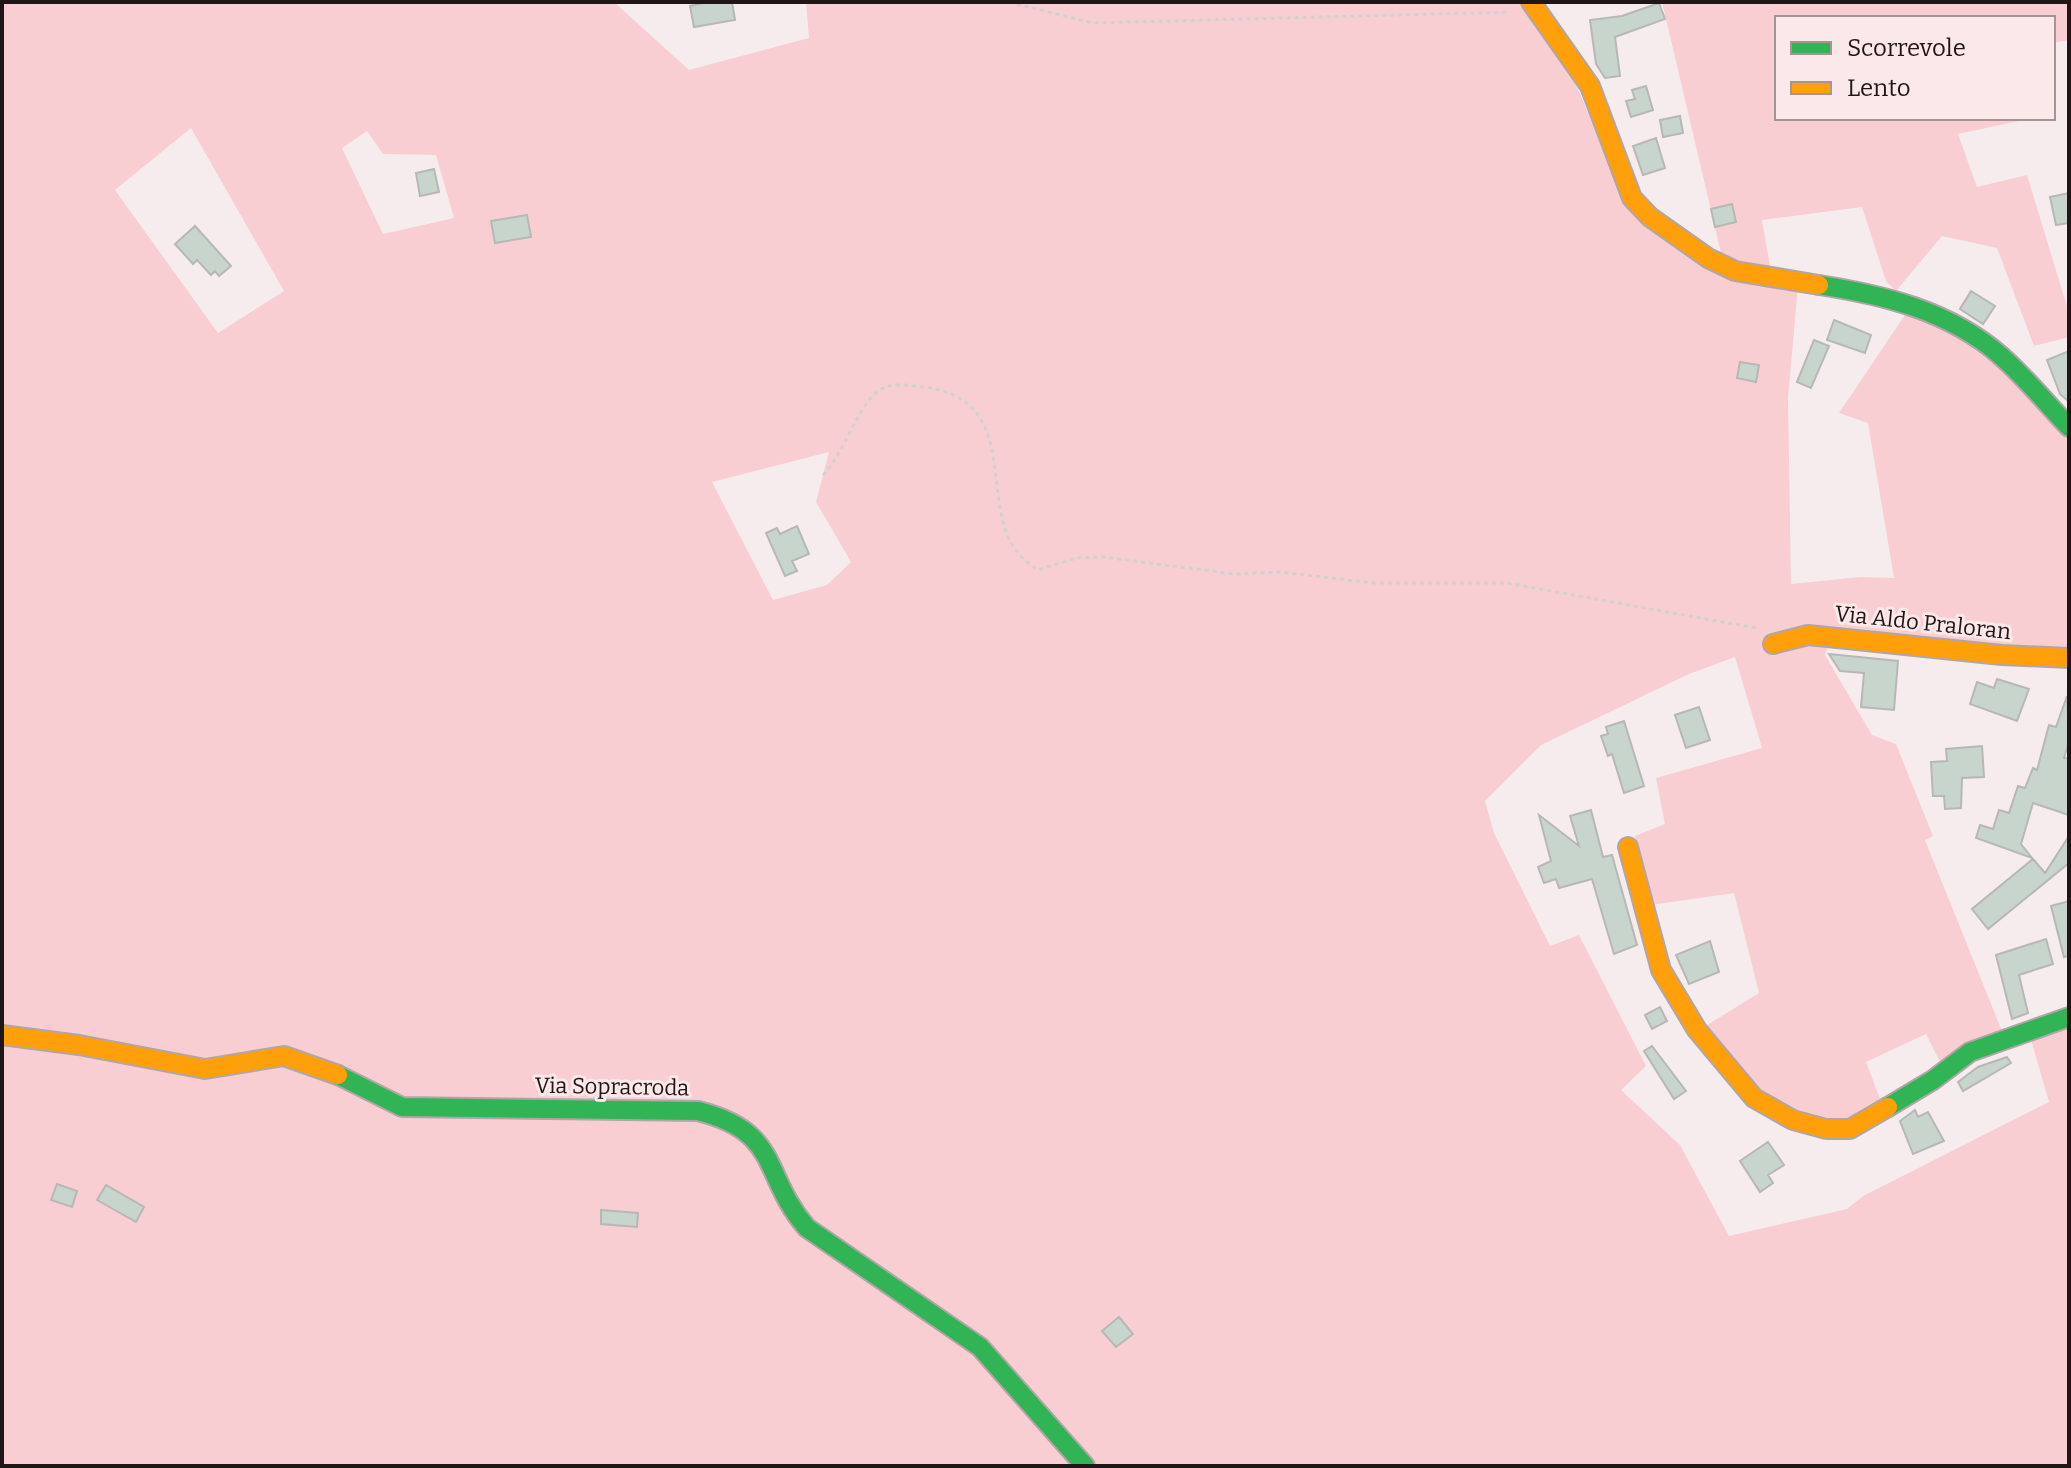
<svg xmlns="http://www.w3.org/2000/svg" width="2071" height="1468" viewBox="0 0 2071 1468" font-family="Bitter,serif">
	<rect width="100%" height="100%" fill="#f7eced"/>
	<path fill="#f8ced3" fill-rule="evenodd" d="M2,2H614L689,70L809,38L806,2H1540L1620,186L1722,257L1662,2H2069V40L2053,43V18H1777V118H2033L1958,134L1977,187L2027,175L2069,313V337L2034,346L1997,248L1942,236L1896,291L1886,281L1862,207L1762,220L1773,283L1798,286L1788,398L1791,584L1860,577L1894,578L1868,423L1839,413L1913,303L2069,421V660L1830,640L1825,655L1872,735L1896,744L1933,836L1925,840L2006,1041L1942,1066L1926,1034L1866,1062L1882,1104L1843,1124L1779,1121L1691,1035L1759,993L1734,893L1651,905L1635,836L1665,824L1656,778L1762,748L1735,657L1689,674L1541,745L1485,801L1494,833L1550,946L1579,935L1646,1066L1621,1090L1680,1145L1729,1236L1847,1209L1863,1196L2049,1102L2029,1033L2069,1020V1466H2ZM191,128L284,291L218,333L115,190ZM367,131L383,154L436,155L454,218L383,234L342,148ZM829,452L816,502L851,562L827,585L773,600L712,482Z"/>
	<path fill="#c8d5cd" stroke="#b7b8b5" stroke-width="2" d="M708,2H732L735,20L694,27L690,6Z
		M1659,3L1665,19L1615,37L1620,76L1605,78L1596,64L1590,20L1622,16Z
		M1646,86L1653,110L1631,117L1626,101L1635,99L1632,90Z
		M1680,116L1683,133L1663,137L1660,120Z
		M1656,138L1665,168L1643,175L1633,146Z
		M434,169L439,192L420,196L416,173Z
		M2069,193V223L2056,225L2050,197Z
		M1732,204L1736,222L1715,227L1711,209Z
		M527,215L531,237L495,243L491,221Z
		M195,226L231,266L219,276L215,271L211,275L197,260L193,264L175,244Z
		M1971,291L1995,306L1983,324L1960,309Z
		M1834,320L1871,335L1865,353L1827,340Z
		M1814,340L1829,346L1811,388L1797,382Z
		M2069,351V402L2060,394L2047,360Z
		M1740,362L1759,365L1756,382L1737,378Z
		M797,526L809,554L792,561L797,571L785,576L766,533L777,528L780,534Z
		M1829,654L1898,661L1894,710L1861,707L1864,673L1840,671Z
		M1997,679L2029,689L2017,721L1970,704L1977,682L1994,688Z
		M2067,696L2069,742L2064,758H2069V815L2033,803L2021,844L2032,858L1976,838L1980,825L1993,829L1999,810L2009,813L2018,786L2025,788L2033,768L2037,770L2049,725L2056,727Z
		M1699,707L1710,740L1686,748L1675,715Z
		M1624,721L1644,786L1624,793L1612,754L1608,756L1601,736L1608,734L1606,727Z
		M1982,746L1984,777L1962,778L1961,808L1945,809L1944,796H1933L1931,762L1947,761L1946,749Z
		M1591,810L1603,857L1612,855L1637,945L1614,954L1592,879L1559,888L1556,879L1544,883L1538,867L1551,861L1539,815L1579,846L1570,816Z
		M2069,836V863L1988,929L1972,909L2033,859L2045,873Z
		M2069,901V956L2064,957L2051,906Z
		M2046,939L2053,964L2019,975L2028,1013L2012,1019L1996,955Z
		M1710,941L1719,972L1689,984L1676,955Z
		M1660,1007L1667,1021L1652,1029L1645,1015Z
		M1652,1046L1686,1091L1674,1099L1644,1051Z
		M2007,1057L2011,1063L1963,1091L1958,1082L1978,1067Z
		M1915,1110L1918,1117L1928,1112L1944,1141L1913,1154L1900,1121Z
		M1768,1142L1784,1165L1768,1175L1773,1183L1760,1192L1740,1161Z
		M57,1184L77,1191L72,1207L51,1200Z
		M106,1185L144,1207L136,1222L97,1200Z
		M601,1210L638,1213L637,1227L601,1224Z
		M1119,1317L1133,1334L1116,1347L1102,1331Z"/>
	<g fill="none" stroke-linecap="round" stroke-linejoin="round">
		<defs>
			<path id="fast" d="M1819,285C1884,295 1950,311 2001,356C2025,377 2046,403 2069,427
				M338,1075L402,1107L698,1111C782,1132 761,1175 807,1228L980,1347L1085,1466
				M1888,1107L1933,1080L1970,1052L2069,1017"/>
			<path id="slow" d="M1531,2L1590,86L1632,198L1650,217L1708,258L1735,271L1819,285
				M1773,644L1808,635L2002,655L2069,658
				M1628,847L1661,970L1697,1030L1754,1098L1793,1120L1826,1129H1850L1888,1107
				M2,1035L79,1045L205,1069L284,1056L338,1075"/>
		</defs>
		<use href="#fast" stroke="#b1a6a7" stroke-width="22"/>
		<use href="#slow" stroke="#b1a6a7" stroke-width="22"/>
		<path stroke="#d3d0d0" stroke-width="3" stroke-dasharray="4 4" stroke-linecap="butt" d="M1009,2L1093,23L1510,12
			M823,475C845,453 857,404 881,389C891,382 912,386 924,387C1015,399 984,484 1009,539C1015,552 1026,562 1038,570L1076,558L1103,557L1235,574L1280,572L1374,583H1507L1756,628"/>
		<use href="#fast" stroke="#30b455" stroke-width="18"/>
		<use href="#slow" stroke="#ff9f0a" stroke-width="18"/>
	</g>
	<g text-anchor="middle" stroke-width="6" stroke-linejoin="round" paint-order="stroke">
		<g font-size="22" fill="#211617" stroke="#fbe8e9">
			<text transform="translate(1923 622) rotate(6)" y="8">Via Aldo Praloran</text>
			<text transform="translate(612 1086) rotate(1)" y="8">Via Sopracroda</text>
		</g>
	</g>
	<rect width="2071" height="1468" fill="none" stroke="#211617" stroke-width="8"/>
	<rect x="1775" y="16" width="280" height="104" fill="#fbe8e9" stroke="#a49495" stroke-width="2"/>
	<rect x="1791" y="42" width="40" height="12" fill="#30b455" stroke="#a49495" stroke-width="2"/>
	<text x="1847" y="56" font-size="24" fill="#211617">Scorrevole</text>
	<rect x="1791" y="82" width="40" height="12" fill="#ff9f0a" stroke="#a49495" stroke-width="2"/>
	<text x="1847" y="96" font-size="24" fill="#211617">Lento</text>
</svg>
